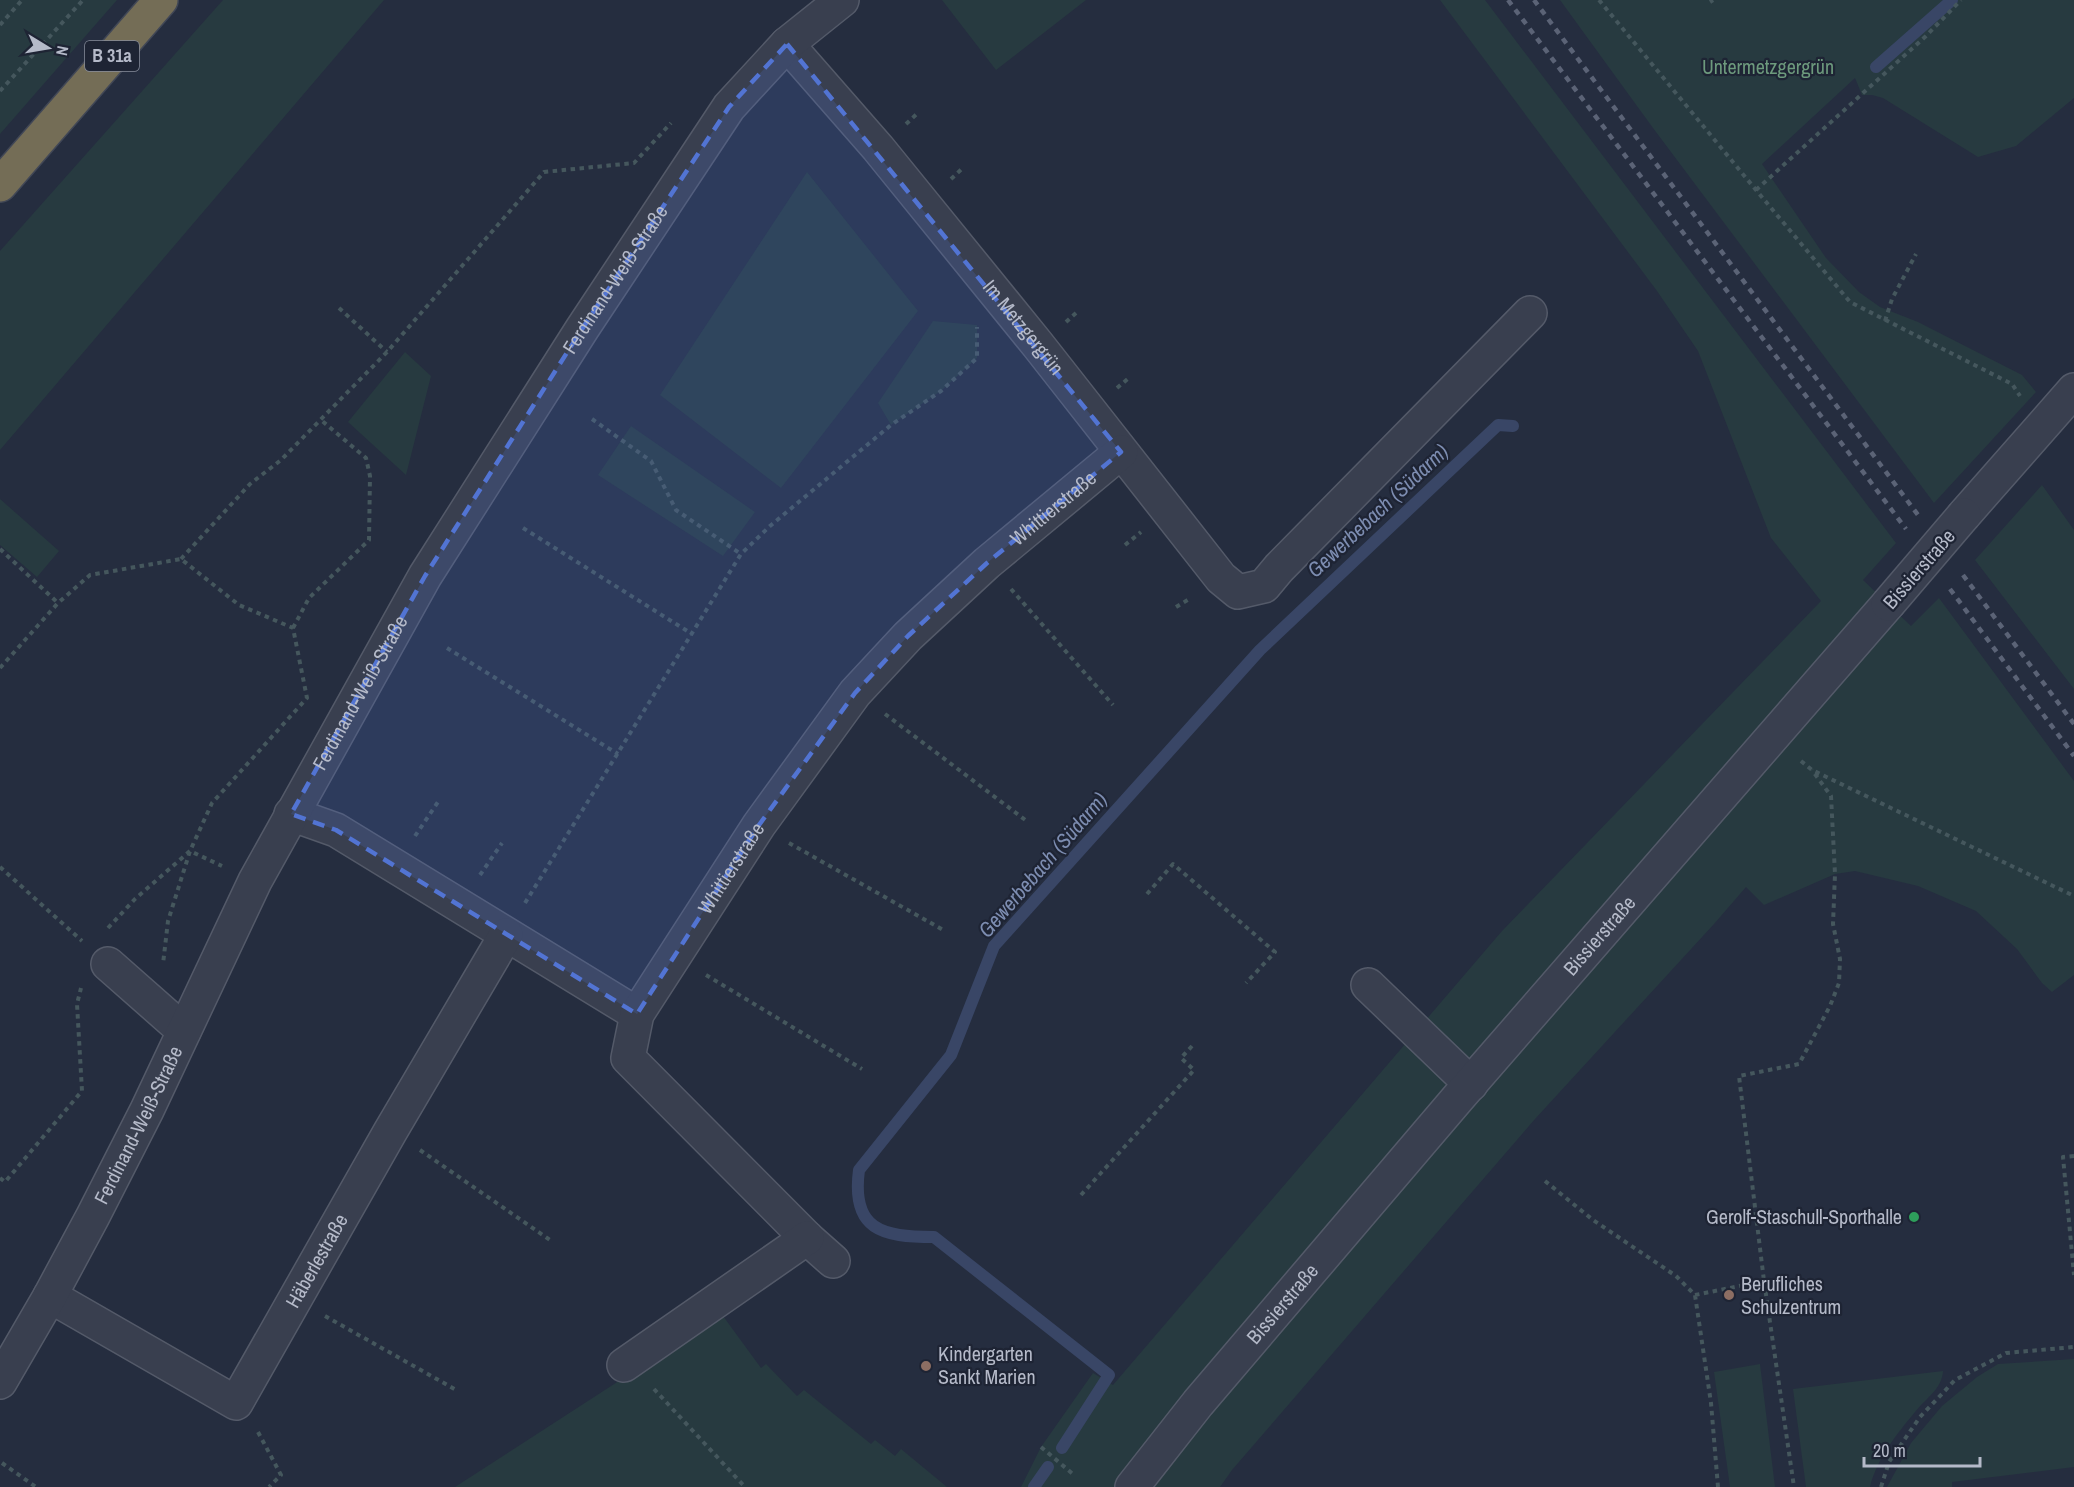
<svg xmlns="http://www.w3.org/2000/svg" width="2074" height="1487" viewBox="0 0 2074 1487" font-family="'Archivo Narrow',sans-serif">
	<rect width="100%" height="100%" fill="#252d3f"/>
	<path fill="#273a40" d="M0,0H117L0,134Z
		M223,0H384L0,450V251Z
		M942,0H1086L996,70Z
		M1440,0H1485L1896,543L1863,580L1911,626L1939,598L2074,781V975L2052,992L2042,983L2017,949L1976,911L1918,886L1855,871L1835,874L1764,905L1746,887L1714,924L1535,1119L1232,1470L1220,1487H1021L1041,1447L1093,1373L1113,1385L1502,931L1821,601L1771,538L1698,351L1657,291Z
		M1560,0H2074V98L2016,146L1978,157L1883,98L1872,95H1862L1855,78L1762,164L1826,258L1859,292L1880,307L1918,322L2022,375L2036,392L1934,503L1653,128Z
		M807,172L918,311L781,488L660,395Z
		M933,321L977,325V358L941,391L891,425L878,403Z
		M405,352L431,376L406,475L348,422Z
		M631,426L755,512L723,556L598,475Z
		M2042,485L2074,530V689L1975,560Z
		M0,499L59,551L37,577L0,545Z
		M723,1316L761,1368L766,1364L797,1396L804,1390L871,1444L875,1440L895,1456L901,1449L947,1487H455L693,1333Z
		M2074,1359V1467L1952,1482V1487H1887L1911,1443L1942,1406L1977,1377L1998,1364Z
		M1760,1364L1775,1487H1730L1714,1372Z
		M1943,1371C1942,1389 1926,1398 1915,1412C1897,1434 1877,1458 1870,1487H1806L1793,1389Z"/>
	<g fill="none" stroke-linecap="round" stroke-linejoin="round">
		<path stroke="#394666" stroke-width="12" d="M1876,67L1952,0
			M1062,1448L1109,1375L934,1237C882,1237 851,1230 859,1170L951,1055L994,946L1260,650L1498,425L1513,426
			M1034,1487L1048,1467"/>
		<defs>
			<g id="minor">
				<path id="s1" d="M787,44L878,148L1038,345L1221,578L1238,592L1264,586L1279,568L1530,313"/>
				<path d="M1964,515L2074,390"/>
				<path d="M291,814L336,830L637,1014"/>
				<path d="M108,964L184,1031"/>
				<path d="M1368,985L1471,1084"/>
				<path id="s2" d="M833,1261L807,1238L628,1058L637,1014L759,825L855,693L908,636L987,563L1121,452"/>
				<path id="s3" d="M50,1296L236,1403L390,1132L506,935"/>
				<path d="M624,1365L807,1238"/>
				<path id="s4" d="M0,1382L50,1296L93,1216L147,1110L255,881L425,576L582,329L729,107L787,44L842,0"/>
				<path id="s5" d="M1132,1487L1198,1403L1458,1098L1888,604"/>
			</g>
			<path id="highway" d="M0,185L161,0"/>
		</defs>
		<use href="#minor" stroke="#545a69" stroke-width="36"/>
		<use href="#highway" stroke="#414756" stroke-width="36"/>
		<path stroke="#45575d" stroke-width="4" stroke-dasharray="4.5 4.5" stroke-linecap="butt" d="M1599,0L1756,190L1850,302L2012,384L2020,396
			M1710,2L1713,0
			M0,25L22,0
			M0,91L83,0
			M906,124L919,112
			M951,179L964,167
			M1756,190L1926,36L1961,0
			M339,308L387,352
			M1885,321L1892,299L1916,254
			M1066,322L1077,312
			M1117,388L1130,377
			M592,419L651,461L676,510L741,554
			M523,528L692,634
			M1125,545L1141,532
			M0,549L58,603
			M181,559L250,484L281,460L387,352L544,172L634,163L671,123
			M1011,589L1113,705
			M1176,607L1191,598
			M293,628L309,598L369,540L370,476L366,458L321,420
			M447,648L618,754
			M0,668L58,603L90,575L181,559L239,605L293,628L307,698L212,803L190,851L168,921L163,964
			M885,714L1028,822
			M1801,761L1812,770L2074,896
			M415,836L438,802
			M789,843L945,931
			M0,867L82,941
			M480,875L502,843
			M1147,894L1173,864L1275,952L1246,983
			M525,903L741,554L770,526L891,425L941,391L977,358V327
			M108,928L135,899L190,851L222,866
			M706,975L862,1069
			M420,1150L550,1240
			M2074,1156L2063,1157L2074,1275
			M0,1178L5,1182L82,1091L77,1004L81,988
			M1545,1181L1593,1220L1676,1276L1695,1295L1711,1403L1718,1487
			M1081,1195L1194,1070L1181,1058L1192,1046
			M1780,1281H1764L1739,1076L1799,1064L1830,1006L1839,983L1840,959L1833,924L1835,874L1831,796L1812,770
			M1695,1295L1764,1281L1794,1487
			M325,1316L458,1391
			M654,1389L745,1487
			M258,1432L281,1475L269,1487
			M1041,1447L1074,1475
			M2,1463L36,1487
			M1881,1487L1889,1462L1920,1417L1955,1380L2006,1353L2074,1347"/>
		<use href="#minor" stroke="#393f4f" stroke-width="33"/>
		<use href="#highway" stroke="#746d56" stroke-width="33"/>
		<path stroke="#5b6376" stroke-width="4.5" stroke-dasharray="6 6" stroke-linecap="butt" d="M1508,0L1906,529
			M1534,0L1918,515
			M1963,575L2074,724
			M1950,589L2074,756"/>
		<defs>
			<path id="minor-bridge" d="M1888,604L1964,515"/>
		</defs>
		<use href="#minor-bridge" stroke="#545a69" stroke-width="36" stroke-linecap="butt"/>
		<use href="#minor-bridge" stroke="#393f4f" stroke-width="33"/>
	</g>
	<path fill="#5274d3" fill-opacity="0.2" stroke="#5274d3" stroke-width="4.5" stroke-dasharray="12 8" stroke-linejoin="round" d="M787,44L1121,452L987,563L908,636L855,693L759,825L637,1014L336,830L291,814L425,576L582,329L729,107Z"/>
	<circle fill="#2e9e5b" stroke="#1e2434" stroke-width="2" cx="1914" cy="1217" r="6"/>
	<g fill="#8d6e63" stroke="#1e2434" stroke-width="2">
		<circle cx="1729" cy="1295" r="6"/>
		<circle cx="926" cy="1366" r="6"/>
	</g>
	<g text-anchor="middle" stroke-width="4.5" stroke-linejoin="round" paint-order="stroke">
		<rect fill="#1e2434" stroke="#888d9c" stroke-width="1.5" x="85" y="41" width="54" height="30" rx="4.5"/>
		<g font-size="18" font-weight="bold" fill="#b5bac9">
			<text x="112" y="62">B 31a</text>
		</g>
		<g font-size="20" fill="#6d9a7d" stroke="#1e2434">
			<text x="1768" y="74">Untermetzgergrün</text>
		</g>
		<g font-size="20" fill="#b5bac9" stroke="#1e2434">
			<text dy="7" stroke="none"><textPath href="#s4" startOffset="1264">Ferdinand-Weiß-Straße</textPath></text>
			<text dy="7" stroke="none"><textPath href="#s1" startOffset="369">Im Metzgergrün</textPath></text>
			<text dy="7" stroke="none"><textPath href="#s2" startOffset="993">Whittierstraße</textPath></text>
			<text transform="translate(1919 569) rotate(-49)" y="7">Bissierstraße</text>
			<text dy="7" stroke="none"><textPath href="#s4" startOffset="778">Ferdinand-Weiß-Straße</textPath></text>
			<text dy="7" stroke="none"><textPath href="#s2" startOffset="507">Whittierstraße</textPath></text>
			<text dy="7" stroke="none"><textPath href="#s5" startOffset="723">Bissierstraße</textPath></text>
			<text dy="7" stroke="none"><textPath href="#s4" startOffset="292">Ferdinand-Weiß-Straße</textPath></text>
			<text dy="7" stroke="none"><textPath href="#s3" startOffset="378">Häberlestraße</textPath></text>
			<text dy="7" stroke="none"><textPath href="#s5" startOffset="237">Bissierstraße</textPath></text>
		</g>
		<g font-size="20" fill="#b5bac9" stroke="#1e2434" text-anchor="start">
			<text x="1902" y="1224" text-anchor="end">Gerolf-Staschull-Sporthalle</text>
			<text x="1741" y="1291">Berufliches<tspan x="1741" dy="23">Schulzentrum</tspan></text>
			<text x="938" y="1361">Kindergarten<tspan x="938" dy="23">Sankt Marien</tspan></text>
		</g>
		<g font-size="21" font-style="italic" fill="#7d8db1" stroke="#1e2434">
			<text transform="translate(1378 511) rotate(-43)" y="7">Gewerbebach (Südarm)</text>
			<text transform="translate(1043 865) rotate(-49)" y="7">Gewerbebach (Südarm)</text>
		</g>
	</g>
	<g transform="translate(48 48) rotate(101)" stroke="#1e2434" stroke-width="4.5" paint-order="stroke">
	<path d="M0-4.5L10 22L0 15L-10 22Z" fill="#b5bac9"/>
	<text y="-9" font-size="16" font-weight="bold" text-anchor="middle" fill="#b5bac9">N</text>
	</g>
	<path d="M1864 1457v9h116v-9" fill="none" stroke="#b5bac9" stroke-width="3"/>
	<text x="1873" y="1457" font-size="18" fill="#b5bac9" stroke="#1e2434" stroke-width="4.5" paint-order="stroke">20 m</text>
</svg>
